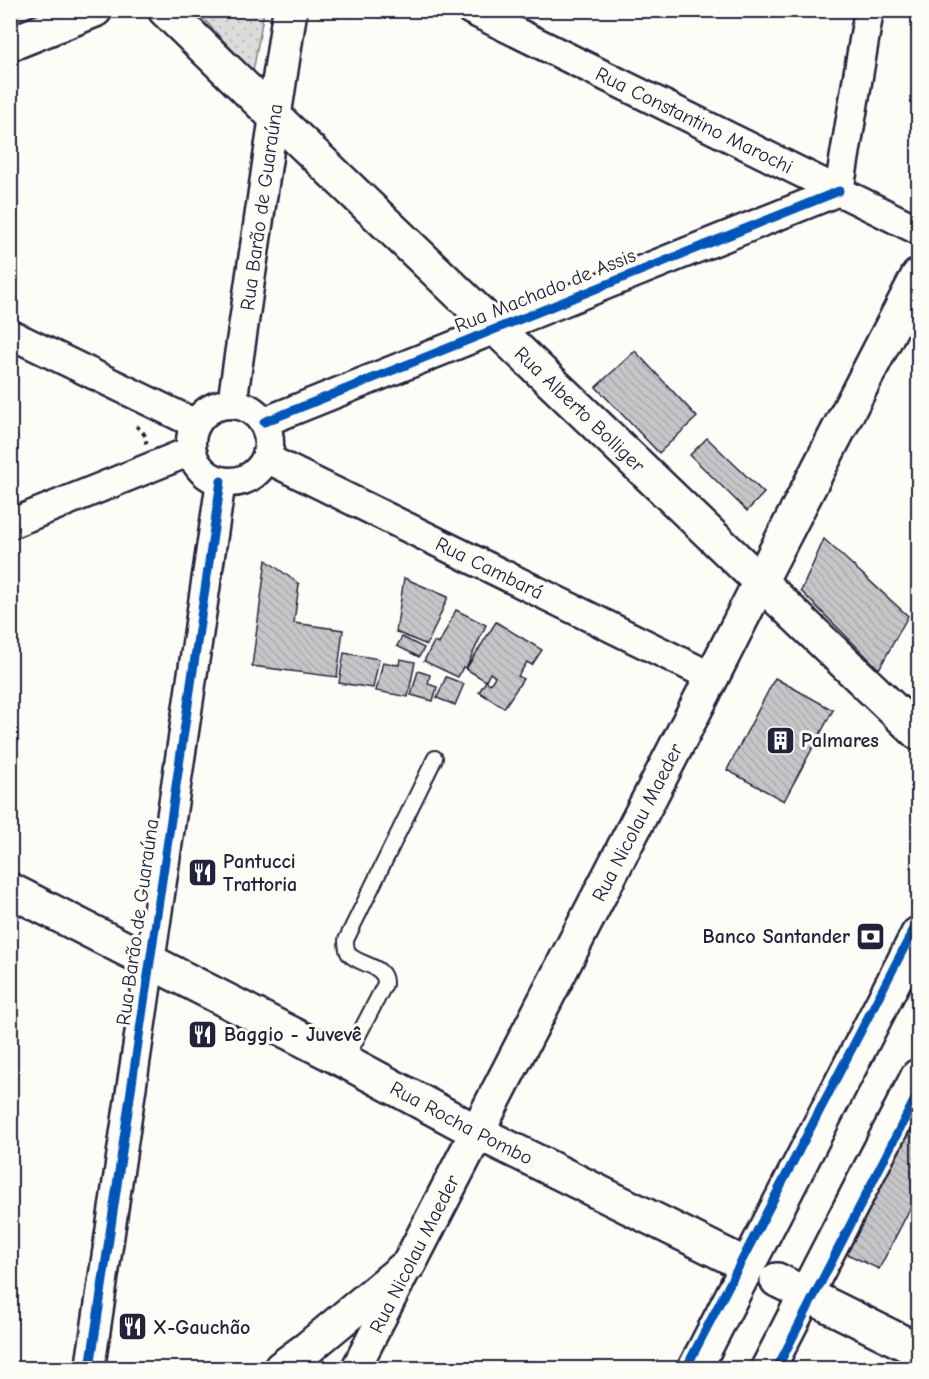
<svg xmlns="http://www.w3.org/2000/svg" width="929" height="1379" viewBox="0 0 929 1379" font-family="'Comic Neue',sans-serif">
	<defs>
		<pattern id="grass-dots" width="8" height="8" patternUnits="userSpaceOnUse" patternTransform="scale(1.5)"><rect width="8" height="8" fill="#dddcdb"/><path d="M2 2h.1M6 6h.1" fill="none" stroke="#bdbcbd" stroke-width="1.8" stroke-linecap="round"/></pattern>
		<pattern id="building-back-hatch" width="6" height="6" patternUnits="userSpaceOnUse" patternTransform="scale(1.5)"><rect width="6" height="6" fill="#c6c6c8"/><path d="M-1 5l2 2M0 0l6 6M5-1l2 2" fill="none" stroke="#aaaaad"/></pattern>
	</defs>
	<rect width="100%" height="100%" fill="#fdfcf7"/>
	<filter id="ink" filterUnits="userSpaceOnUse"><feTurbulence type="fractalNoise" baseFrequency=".0167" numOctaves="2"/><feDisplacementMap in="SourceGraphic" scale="12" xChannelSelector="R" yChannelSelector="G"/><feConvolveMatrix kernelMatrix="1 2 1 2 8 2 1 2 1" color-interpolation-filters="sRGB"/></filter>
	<g filter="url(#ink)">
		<path fill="url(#grass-dots)" stroke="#807f8b" stroke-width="1.5" d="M196,11H264L253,72Z"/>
		<path fill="url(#building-back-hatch)" stroke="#22223b" stroke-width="1.5" d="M10,10H29L10,18Z
			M635,351L697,417L659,453L596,387Z
			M707,438L764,493L747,511L690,455Z
			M824,539L908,616L879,669L801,591Z
			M266,560L299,584L294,623L343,630L337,677L252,666Z
			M404,578L448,597L427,645L396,632Z
			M456,610L486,625L466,668L463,667L458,677L424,661L434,642L439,644Z
			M496,622L542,650L532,665L527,662L518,676L523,679L504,708L479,692L486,681L490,684L495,677L490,673L486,681L466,669Z
			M402,637L424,648L419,657L397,646Z
			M344,653L379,659L373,688L339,683Z
			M400,659L415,662L408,697L376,691L383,662L399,665Z
			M418,671L430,675L428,684L437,687L433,701L411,695Z
			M446,677L464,684L455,705L437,698Z
			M775,678L833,710L784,801L727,770Z
			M918,1111V1193L879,1269L847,1254Z"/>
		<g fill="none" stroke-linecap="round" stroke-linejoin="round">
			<defs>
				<path id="service" d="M345,1061L385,984C386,964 359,966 349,954C346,950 346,944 346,940L435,758"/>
				<g id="minor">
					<path id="s1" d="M471,10L918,230"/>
					<path d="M839,191L869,10"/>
					<path d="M10,334L196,424"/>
					<path d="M232,404L274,116"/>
					<circle cx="230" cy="443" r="39"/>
					<path d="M264,422L839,191"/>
					<path id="s2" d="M266,458L712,677"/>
					<path d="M10,524L191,451"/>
					<path d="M90,1368L221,481"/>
					<path d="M356,1368L408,1266"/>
				</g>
				<path id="tertiary" d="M695,1368L918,934
					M768,1368L918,1076"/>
				<path id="secondary" d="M165,10L274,116"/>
				<g id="primary">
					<path id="s3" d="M290,10L274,116L918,733"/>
					<path d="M10,44L95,10"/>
					<path id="s4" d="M10,890L345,1061L477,1132L748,1266"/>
					<path d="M777,1280L918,1350"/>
					<path id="s5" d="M281,1368L308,1348L409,1264L712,677L760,582L918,276"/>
				</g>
			</defs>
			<use href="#service" stroke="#22223b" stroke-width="18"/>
			<use href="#minor" stroke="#22223b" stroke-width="33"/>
			<use href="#tertiary" stroke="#22223b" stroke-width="38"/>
			<use href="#secondary" stroke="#22223b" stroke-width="38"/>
			<use href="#primary" stroke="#22223b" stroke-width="38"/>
			<path stroke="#22223b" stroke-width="4" stroke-dasharray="4.5 4.5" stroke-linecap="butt" d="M136,426C142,430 147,436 146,444"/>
			<use href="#service" stroke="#fdfcf7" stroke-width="14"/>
			<use href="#minor" stroke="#fdfcf7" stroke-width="28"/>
			<use href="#tertiary" stroke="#fdfcf7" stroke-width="33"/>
			<use href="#secondary" stroke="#fdfcf7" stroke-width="33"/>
			<use href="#primary" stroke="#fdfcf7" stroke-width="33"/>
			<defs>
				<path id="cycleway" d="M264,422L839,191
					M90,1368L221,481
					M686,1368L918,921
					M777,1368L918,1093"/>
			</defs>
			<use href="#cycleway" stroke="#fdfcf7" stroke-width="13"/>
			<use href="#cycleway" stroke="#0057b8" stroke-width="9"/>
		</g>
	</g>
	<defs>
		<symbol id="building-square" viewBox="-11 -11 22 22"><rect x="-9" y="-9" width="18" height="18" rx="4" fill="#22223b" stroke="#fdfcf7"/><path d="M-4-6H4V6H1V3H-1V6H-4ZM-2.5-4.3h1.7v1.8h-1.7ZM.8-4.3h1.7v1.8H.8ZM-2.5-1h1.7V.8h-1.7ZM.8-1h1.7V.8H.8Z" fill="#fff"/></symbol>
		<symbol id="restaurant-square" viewBox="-11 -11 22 22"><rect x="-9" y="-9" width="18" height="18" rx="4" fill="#22223b" stroke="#fdfcf7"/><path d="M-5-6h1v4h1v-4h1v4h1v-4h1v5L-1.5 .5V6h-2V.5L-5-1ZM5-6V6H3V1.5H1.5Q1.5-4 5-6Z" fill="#fff"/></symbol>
		<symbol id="bank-square" viewBox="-11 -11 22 22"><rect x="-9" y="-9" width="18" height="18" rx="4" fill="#22223b" stroke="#fdfcf7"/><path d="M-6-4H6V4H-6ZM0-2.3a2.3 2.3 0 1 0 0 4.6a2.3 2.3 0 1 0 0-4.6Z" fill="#fff"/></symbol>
	</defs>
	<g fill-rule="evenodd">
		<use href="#building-square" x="764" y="724" width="33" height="33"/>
		<use href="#restaurant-square" x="186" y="856" width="33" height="33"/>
		<use href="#bank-square" x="854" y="920" width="33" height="33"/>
		<use href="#restaurant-square" x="186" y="1018" width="33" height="33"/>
		<use href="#restaurant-square" x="116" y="1310" width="33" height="33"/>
	</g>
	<g text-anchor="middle" stroke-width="6" stroke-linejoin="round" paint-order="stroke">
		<g font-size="20" fill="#22223b" stroke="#fdfcf7">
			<text dy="7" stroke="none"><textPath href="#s1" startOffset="249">Rua Constantino Marochi</textPath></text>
			<text transform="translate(261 207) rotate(-82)" y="7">Rua Barão de Guaraúna</text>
			<text transform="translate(545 290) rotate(-22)" y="7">Rua Machado de Assis</text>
			<text dy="7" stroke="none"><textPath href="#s3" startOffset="531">Rua Alberto Bolliger</textPath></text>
			<text dy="7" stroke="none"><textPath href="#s2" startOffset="249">Rua Cambará</textPath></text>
			<text dy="7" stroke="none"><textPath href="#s5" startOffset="662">Rua Nicolau Maeder</textPath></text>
			<text transform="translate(137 922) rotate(-82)" y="7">Rua Barão de Guaraúna</text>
			<text dy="7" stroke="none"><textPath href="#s4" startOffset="508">Rua Rocha Pombo</textPath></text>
			<text transform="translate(414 1254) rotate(-63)" y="7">Rua Nicolau Maeder</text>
		</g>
		<g font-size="20" font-weight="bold" fill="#22223b" stroke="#fdfcf7" text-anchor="start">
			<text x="801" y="747">Palmares</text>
			<text x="223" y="868">Pantucci<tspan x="223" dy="23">Trattoria</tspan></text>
			<text x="850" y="943" text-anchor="end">Banco Santander</text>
			<text x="224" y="1041">Baggio - Juvevê</text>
			<text x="153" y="1334">X-Gauchão</text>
		</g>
	</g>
	<rect width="929" height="1379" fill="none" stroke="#fdfcf7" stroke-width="36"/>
	<rect x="18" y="18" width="893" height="1343" fill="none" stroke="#22223b" stroke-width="2" filter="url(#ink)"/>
</svg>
